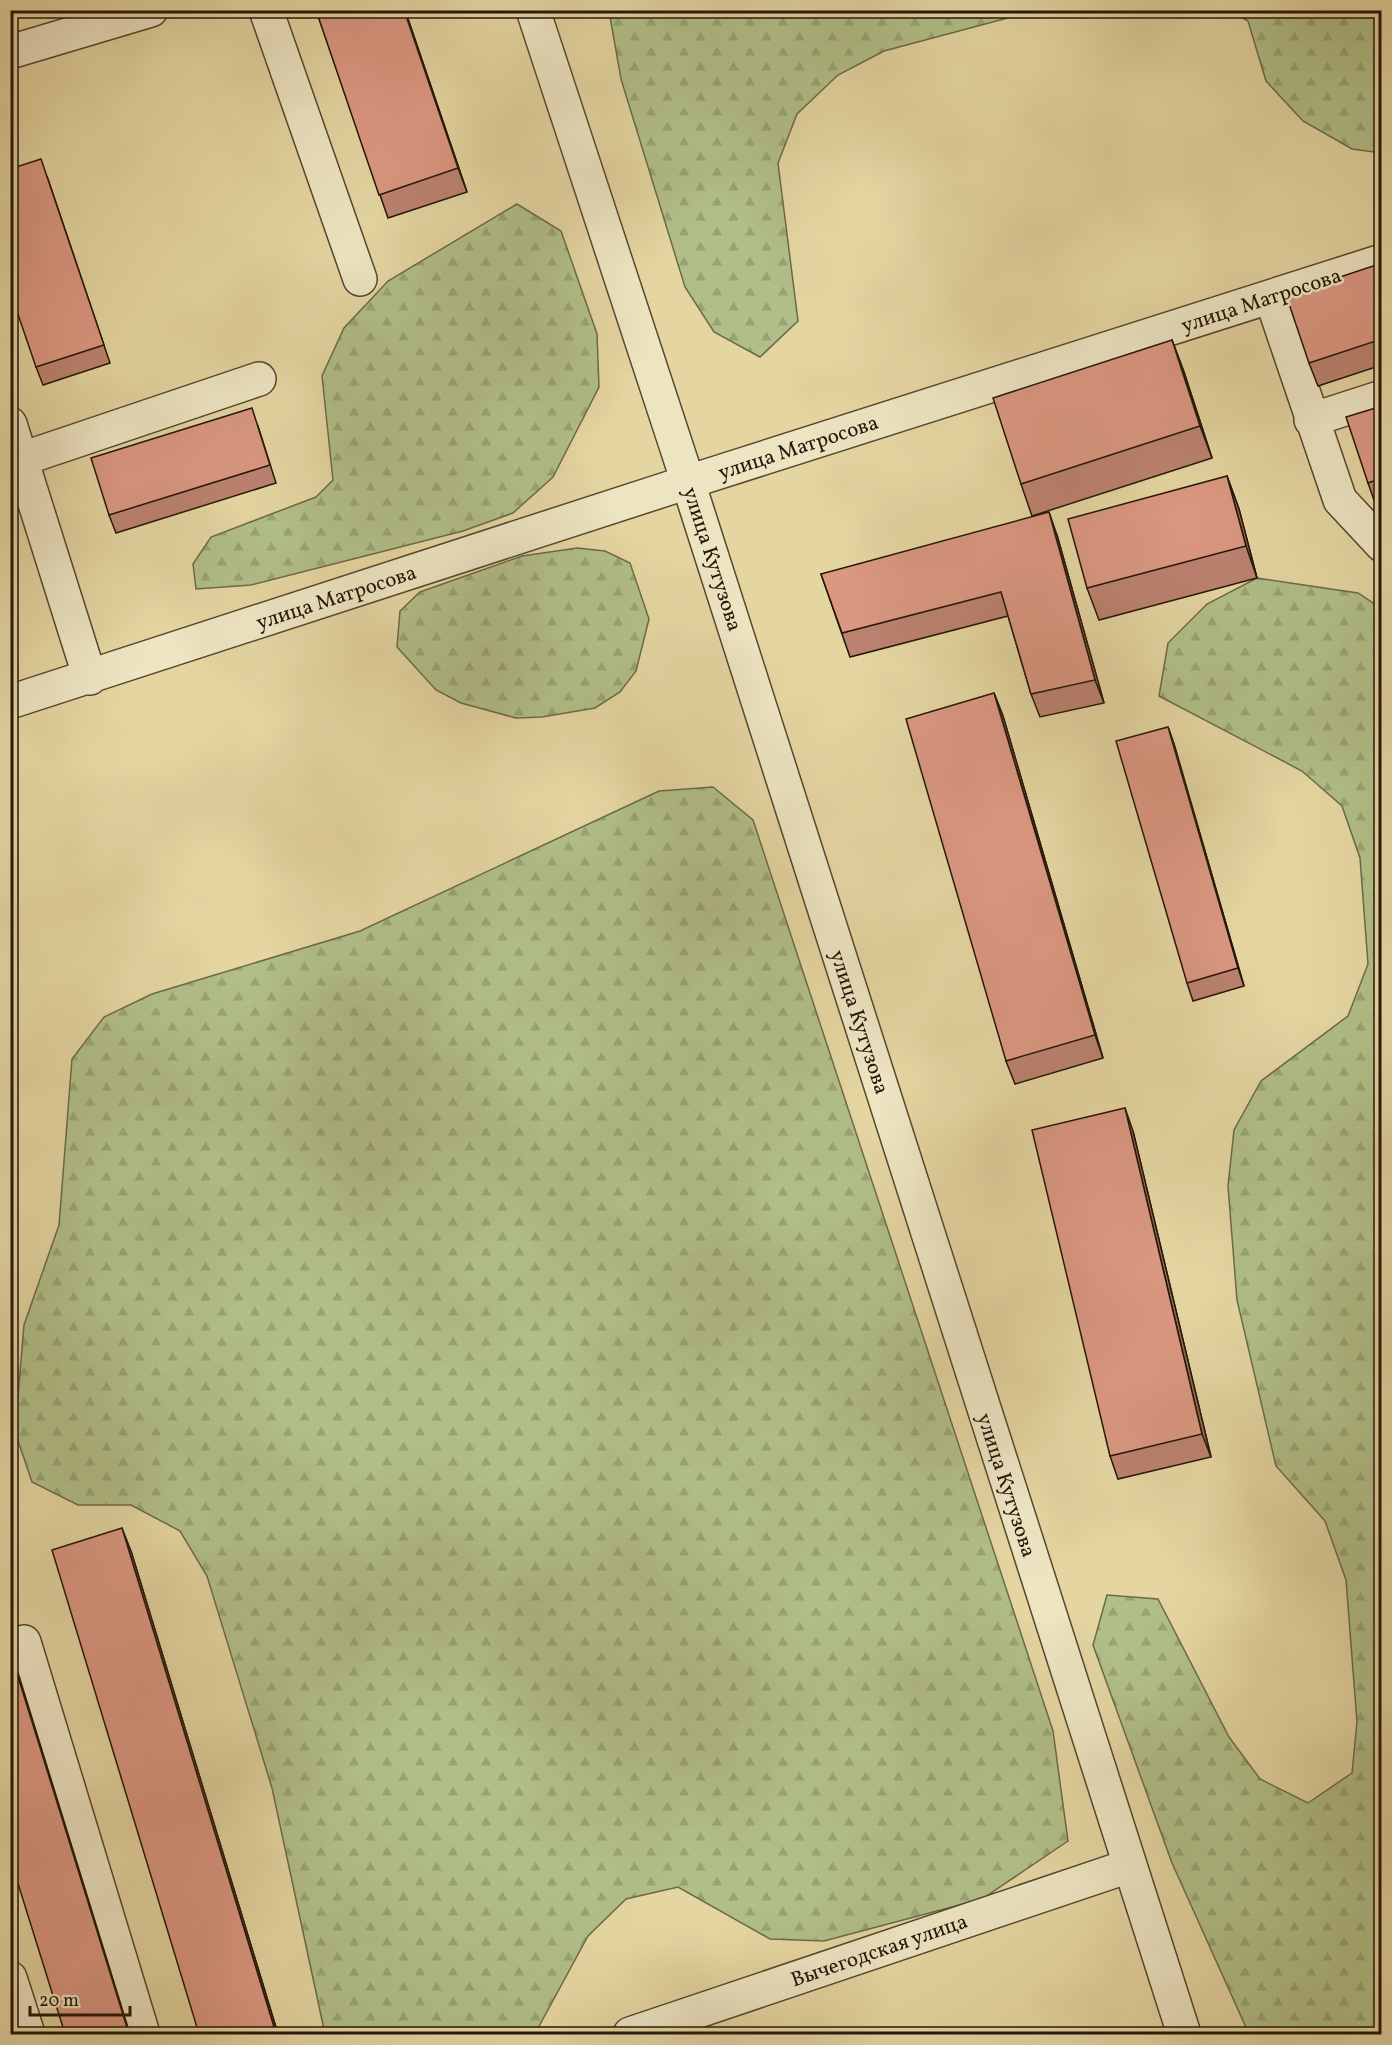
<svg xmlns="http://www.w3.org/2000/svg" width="1392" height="2045" viewBox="0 0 1392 2045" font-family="Vollkorn,serif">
	<defs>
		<pattern id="forest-firs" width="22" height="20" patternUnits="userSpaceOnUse" patternTransform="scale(1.5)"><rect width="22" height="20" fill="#b1be87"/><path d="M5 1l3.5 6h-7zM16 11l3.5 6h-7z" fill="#98a373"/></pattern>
	</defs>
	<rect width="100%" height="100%" fill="#e4d5a1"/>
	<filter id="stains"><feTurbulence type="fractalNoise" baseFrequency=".00333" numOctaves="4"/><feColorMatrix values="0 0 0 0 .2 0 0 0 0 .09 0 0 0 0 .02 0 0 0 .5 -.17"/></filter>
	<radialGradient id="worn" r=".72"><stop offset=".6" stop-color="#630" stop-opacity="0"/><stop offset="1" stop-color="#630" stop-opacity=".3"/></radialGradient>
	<path fill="url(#forest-firs)" stroke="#6b6a48" stroke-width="1.5" d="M609,11V10L1034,11L884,51L838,75L797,114L778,163L798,321L760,357L714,332L685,287L621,79Z
		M1231,11H1381V153L1352,149L1303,121L1266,81L1248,21Z
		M517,204L561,231L597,334L599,387L553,477L513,513L463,531L251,585L196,589L193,564L211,537L316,497L333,480L322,376L344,328L388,281Z
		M577,548L605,551L630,563L649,619L636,671L620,692L595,708L542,717L516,718L461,703L436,690L397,647L400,611L420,592L522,556Z
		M1257,578L1358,593L1382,609L1381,2034H1249L1172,1863L1093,1645L1107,1595L1158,1599L1229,1737L1260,1779L1308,1803L1352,1773L1357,1722L1346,1580L1325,1521L1276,1466L1237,1300L1228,1186L1234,1130L1261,1081L1348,1016L1368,964L1360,858L1342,806L1302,771L1159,696L1168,643L1207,604Z
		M713,787L753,820L1053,1731L1068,1841L982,1899L824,1941L770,1939L678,1887L626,1899L588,1936L537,2030L530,2034H325L272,1788L207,1576L180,1531L131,1505H78L32,1482L15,1432L24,1325L59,1225L72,1059L104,1017L152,994L360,931L659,791Z"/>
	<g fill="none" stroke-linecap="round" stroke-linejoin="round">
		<defs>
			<path id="minor" d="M266,10L360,279
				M533,10L688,482L1184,2034
				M10,52L151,10
				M1271,297L1340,500L1382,545
				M1311,420L1382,397
				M10,424L90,678
				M10,463L259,379
				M10,702L688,482L1382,261
				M24,1642L143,2034
				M10,1978L28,2034
				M630,2034L1129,1866"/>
		</defs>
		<use href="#minor" stroke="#554630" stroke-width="36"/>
		<use href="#minor" stroke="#ede4c2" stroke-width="33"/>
	</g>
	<path fill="#bb826f" stroke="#25160a" stroke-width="1.5" d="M316,10H405L467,192L388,218Z
		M47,176L110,363L43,385L36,367Z
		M1382,263V365L1318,386L1309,363Z
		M1172,340L1184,372L1212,458L1032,516L1021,484Z
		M1382,406V504L1376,506L1368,483Z
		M258,426L276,483L116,533L109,515Z
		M1227,476L1239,509L1257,578L1099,620L1087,588Z
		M1057,535L1104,703L1040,717L1031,694L1008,616L850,657L821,574Z
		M994,693L1003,716L1103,1058L1015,1084L1006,1061Z
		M1168,727L1174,744L1244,986L1193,1001L1187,983Z
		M1133,1131L1211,1457L1118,1479L1110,1456Z
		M131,1551L278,2034H199Z"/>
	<path fill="#996a5a" stroke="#25160a" stroke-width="1.5" d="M404,10H405L467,192L458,168Z
		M1172,340L1184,372L1212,458L1200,426Z
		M1227,476L1239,509L1257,578L1246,546Z
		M1049,512L1057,535L1104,703L1095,680Z
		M994,693L1003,716L1103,1058L1095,1035Z
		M1168,727L1174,744L1244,986L1238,968Z
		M1125,1108L1133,1131L1211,1457L1202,1434Z
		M122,1528L131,1551L278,2034H277L274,2027Z
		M10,1647L130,2034H129L10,1651Z
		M10,2003L20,2034H19L10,2008Z"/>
	<path fill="#da9781" stroke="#25160a" stroke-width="1.5" d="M316,10H404L458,168L379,195Z
		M41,159L104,345L36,367L10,291V169Z
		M1382,263V339L1309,363L1286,295Z
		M1172,340L1200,426L1021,484L993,398Z
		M1382,406V478L1368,483L1346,417Z
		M252,408L270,465L109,515L91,458Z
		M1227,476L1246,546L1087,588L1068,519Z
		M1049,512L1095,680L1031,694L1001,592L842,633L821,574Z
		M994,693L1095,1035L1006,1061L906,719Z
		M1168,727L1238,968L1187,983L1116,741Z
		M1125,1108L1202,1434L1110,1456L1032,1130Z
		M122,1528L274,2027L250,2034H199L52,1550Z
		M10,1651L129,2034H65L10,1858Z
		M10,2008L19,2034H10Z"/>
	<g text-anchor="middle" stroke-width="5" stroke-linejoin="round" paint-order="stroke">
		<g font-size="21" fill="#25160a" stroke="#ede4c2">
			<text transform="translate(1261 300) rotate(-18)" y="7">улица Матросова</text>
			<text transform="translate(798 447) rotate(-18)" y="7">улица Матросова</text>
			<text transform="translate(713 559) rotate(72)" y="7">улица Кутузова</text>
			<text transform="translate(336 597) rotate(-18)" y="7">улица Матросова</text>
			<text transform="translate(860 1022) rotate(72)" y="7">улица Кутузова</text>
			<text transform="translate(1007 1485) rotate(72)" y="7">улица Кутузова</text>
			<text transform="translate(879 1950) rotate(-19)" y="7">Вычегодская улица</text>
		</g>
	</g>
	<rect width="1392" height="2045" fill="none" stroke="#e4d5a1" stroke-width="36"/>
	<rect x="12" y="12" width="1368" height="2021" fill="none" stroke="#25160a" stroke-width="3"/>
	<rect x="18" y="18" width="1356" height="2009" fill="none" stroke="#25160a" stroke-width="1.5"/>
	<path d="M30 2006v9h100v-9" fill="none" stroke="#25160a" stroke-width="3"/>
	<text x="39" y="2006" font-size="18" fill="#25160a" stroke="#ede4c2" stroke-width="4.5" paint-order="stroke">20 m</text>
	<rect width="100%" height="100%" filter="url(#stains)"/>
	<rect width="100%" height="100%" fill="url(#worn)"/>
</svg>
